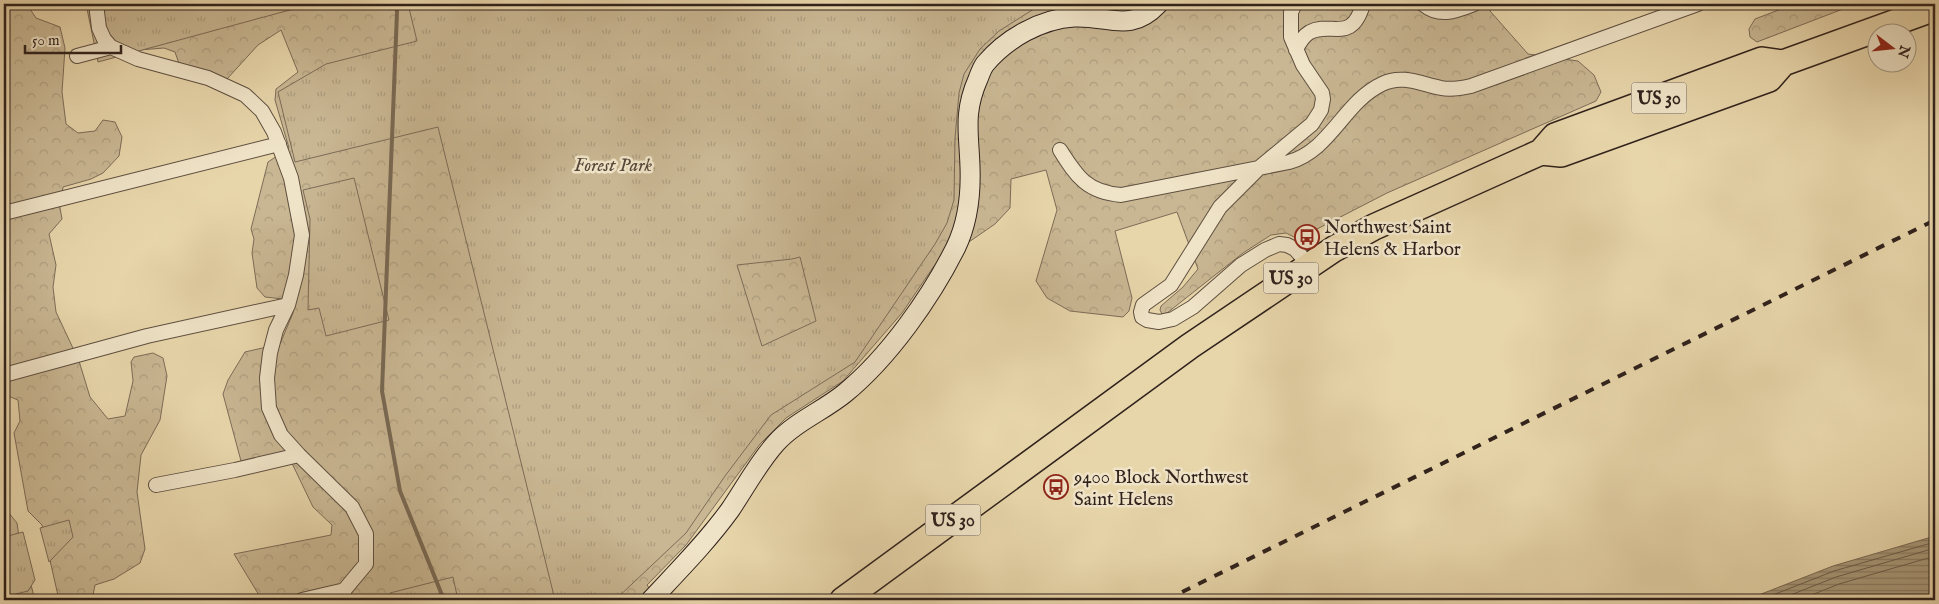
<svg xmlns="http://www.w3.org/2000/svg" width="1939" height="604" viewBox="0 0 1939 604" font-family="'IM FELL English',serif">
	<defs>
		<pattern id="forest-crowns" width="20" height="18" patternUnits="userSpaceOnUse" patternTransform="scale(1.25)"><rect width="20" height="18" fill="#c9b793"/><path d="M2 6a3 3 0 1 1 6 0M12 15a3 3 0 1 1 6 0" fill="none" stroke="#ad9d7e"/></pattern>
		<pattern id="park-tufts" width="24" height="20" patternUnits="userSpaceOnUse" patternTransform="scale(1.25)"><rect width="24" height="20" fill="#c9b793"/><path d="M3 7l-1-3M5 7V3M7 7l1-3M15 17l-1-3M17 17v-4M19 17l1-3" fill="none" stroke="#ad9d7e"/></pattern>
		<pattern id="water-rules" width="6" height="5" patternUnits="userSpaceOnUse" patternTransform="scale(1.25)"><rect width="6" height="5" fill="#a9997a"/><path d="M0 2.5h6" fill="none" stroke="#8a7c63"/></pattern>
	</defs>
	<rect width="100%" height="100%" fill="#e8d6ab"/>
	<filter id="stains"><feTurbulence type="fractalNoise" baseFrequency=".004" numOctaves="4"/><feColorMatrix values="0 0 0 0 .2 0 0 0 0 .09 0 0 0 0 .02 0 0 0 .5 -.17"/></filter>
	<radialGradient id="worn" r=".72"><stop offset=".6" stop-color="#630" stop-opacity="0"/><stop offset="1" stop-color="#630" stop-opacity=".3"/></radialGradient>
	<path fill="url(#forest-crowns)" stroke="#7c6c58" d="M4,4H32L30,9L36,18L60,27L65,48L62,92L66,124L78,133L95,131L103,120L115,122L122,137L119,156L103,173L91,179L63,187L60,208L62,219L49,234L56,265L53,287L56,312L79,361L90,397L108,419L125,416L133,381L131,362L134,357L153,353L163,358L167,376L160,420L141,455L137,492L145,549L140,563L114,579L95,585L92,600H59L42,525L28,511L14,433L20,421L18,400L8,396L4,385Z
		M87,4H1492L1490,11L1528,54L1578,61L1594,75L1601,92L1596,101L1387,193L1317,229L1296,238L1286,233L1271,235L1243,253L1167,313L1162,314L1160,310L1161,306L1183,287L1198,269L1177,212L1115,231L1132,298L1129,311L1123,317L1070,311L1047,298L1036,281L1057,210L1046,170L1011,179L1010,208L995,224L934,266L902,313L843,381L786,418L760,444L686,545L647,585L657,600H262L234,554L331,535L332,525L313,507L288,455L241,461L223,394L228,380L245,352L280,344L293,313L292,300L265,297L257,288L252,253L254,239L251,229L268,162L289,148L275,100L276,89L298,72L281,30L258,45L227,79L183,75L175,52L164,48L127,51Z
		M1794,4H1856L1757,42L1750,37L1749,29L1755,19Z
		M4,507L17,523L20,543L35,600H4Z"/>
	<path fill="url(#park-tufts)" stroke="#7c6c58" fill-rule="evenodd" d="M86,4H312L98,62Z
		M408,4H1132L1116,11L1077,6L1037,7L999,31L980,49L964,74L959,93L955,138L954,200L947,223L935,244L855,362L771,415L725,476L686,533L615,600H555L438,127L295,162L278,92L326,64L417,41ZM800,257L816,321L762,346L737,265L792,259Z
		M354,178L389,320L326,336L319,308L308,310L310,219L303,190Z
		M69,520L73,537L49,562L40,528Z
		M23,532L35,580L28,591L4,597V537Z
		M453,577L458,600H392L390,593Z"/>
	<path fill="url(#water-rules)" stroke="#796954" d="M1935,536V600H1746L1833,566Z"/>
	<g fill="none" stroke-linecap="round" stroke-linejoin="round">
		<path stroke="#6c5e4b" stroke-width="1" d="M1760,600L1834,571L1935,542
			M1778,600L1836,577L1935,548
			M1799,600L1839,584L1935,556"/>
		<path stroke="#796954" stroke-width="4" d="M396,4L397,12L382,391L400,491L444,600"/>
		<defs>
			<path id="street" d="M96,4L99,28L104,39L111,47L138,59L208,78L245,95L262,111L274,132L291,178L302,235L296,275L288,305L276,330L270,353L267,378L269,408L281,435L299,455L352,507L366,534V564L336,600
				M1295,4L1291,12V37L1303,65L1322,93L1323,99L1321,110L1312,124L1259,168L1220,207L1171,285L1143,305L1141,312L1142,317L1147,320L1159,322L1173,319L1193,307L1241,265L1265,250L1279,244L1287,245L1295,249L1309,265
				M1423,4C1440,18 1456,11 1474,4
				M1296,50C1299,43 1303,36 1310,32C1331,21 1352,44 1363,4
				M77,56L111,47
				M1060,150C1077,177 1087,192 1121,195L1289,162C1331,150 1344,102 1382,84C1402,74 1421,84 1441,88C1451,90 1462,88 1471,86L1698,4
				M4,213L279,144
				M4,375L147,336L288,305
				M156,485L235,470L299,455
				M302,600L345,590"/>
			<path id="secondary" d="M651,600C678,571 706,543 730,510C745,488 758,463 776,443C795,422 823,411 845,393C889,357 931,297 956,247C968,222 971,194 970,167C969,133 963,113 978,79C980,74 982,68 985,64C1007,38 1041,19 1074,17C1108,15 1130,34 1158,4"/>
			<path id="highway" d="M1541,152L1561,154L1769,79L1783,63
				M843,600L1190,346L1334,249L1374,227L1541,152L1555,136L1762,60L1783,63L1935,8"/>
		</defs>
		<use href="#street" stroke="#5e4f40" stroke-width="16"/>
		<use href="#secondary" stroke="#30221c" stroke-width="21"/>
		<use href="#highway" stroke="#30221c" stroke-width="28"/>
		<use href="#street" stroke="#f0e4c8" stroke-width="14"/>
		<use href="#secondary" stroke="#f0e4c8" stroke-width="19"/>
		<use href="#highway" stroke="#e8d6ab" stroke-width="25"/>
		<path stroke="#30221c" stroke-width="4" stroke-dasharray="9 9" stroke-linecap="butt" d="M1166,600L1935,220"/>
	</g>
	<defs>
		<symbol id="bus-ring" viewBox="-11 -11 22 22"><circle r="9.5" fill="#f0e4c8" stroke="#8f2418" stroke-width="1.5"/><path d="M-5-6H5V4H4V6H2V4H-2V6H-4V4H-5ZM-3.5-4V0h7V-4ZM-3.5 1.2v1.5H-2V1.2ZM2 1.2v1.5H3.5V1.2Z" fill="#8f2418"/></symbol>
	</defs>
	<g fill-rule="evenodd">
		<use href="#bus-ring" x="1293" y="223" width="28" height="28"/>
		<use href="#bus-ring" x="1042" y="473" width="28" height="28"/>
	</g>
	<g text-anchor="middle" stroke-width="5" stroke-linejoin="round" paint-order="stroke">
		<g fill="#f0e4c8" stroke="#6a5c50" stroke-width="1">
			<rect x="1631.5" y="82.5" width="55" height="31" rx="4"/>
			<rect x="1263.5" y="262.5" width="55" height="31" rx="4"/>
			<rect x="925.5" y="504.5" width="55" height="31" rx="4"/>
		</g>
		<g font-size="18" font-weight="bold" fill="#30221c">
			<text x="1659" y="104">US 30</text>
			<text x="1291" y="284">US 30</text>
			<text x="953" y="526">US 30</text>
		</g>
		<g font-size="19" font-style="italic" fill="#56473a" stroke="#f0e4c8">
			<text x="613" y="171">Forest Park</text>
		</g>
		<g font-size="19" fill="#30221c" stroke="#f0e4c8" text-anchor="start">
			<text x="1324" y="233">Northwest Saint<tspan x="1324" dy="22">Helens &amp; Harbor</tspan></text>
			<text x="1074" y="483">9400 Block Northwest<tspan x="1074" dy="22">Saint Helens</tspan></text>
		</g>
	</g>
	<rect width="1939" height="604" fill="none" stroke="#e8d6ab" stroke-width="20"/>
	<rect x="5" y="5" width="1929" height="594" fill="none" stroke="#30221c" stroke-width="2.5"/>
	<rect x="10" y="10" width="1919" height="584" fill="none" stroke="#30221c"/>
	<g transform="translate(1892 48) rotate(106)"><circle r="24" fill="#f0e4c8" stroke="#a39683"/>
	<path d="M0-4L9 19L0 12L-9 19Z" fill="#8f2418"/>
	<text y="-8" font-size="14" font-weight="bold" text-anchor="middle" fill="#30221c">N</text>
	</g>
	<path d="M25 45v8h96v-8" fill="none" stroke="#30221c" stroke-width="2.5"/>
	<text x="32" y="45" font-size="15" fill="#30221c" stroke="#f0e4c8" stroke-width="4" paint-order="stroke">50 m</text>
	<rect width="100%" height="100%" filter="url(#stains)"/>
	<rect width="100%" height="100%" fill="url(#worn)"/>
</svg>
